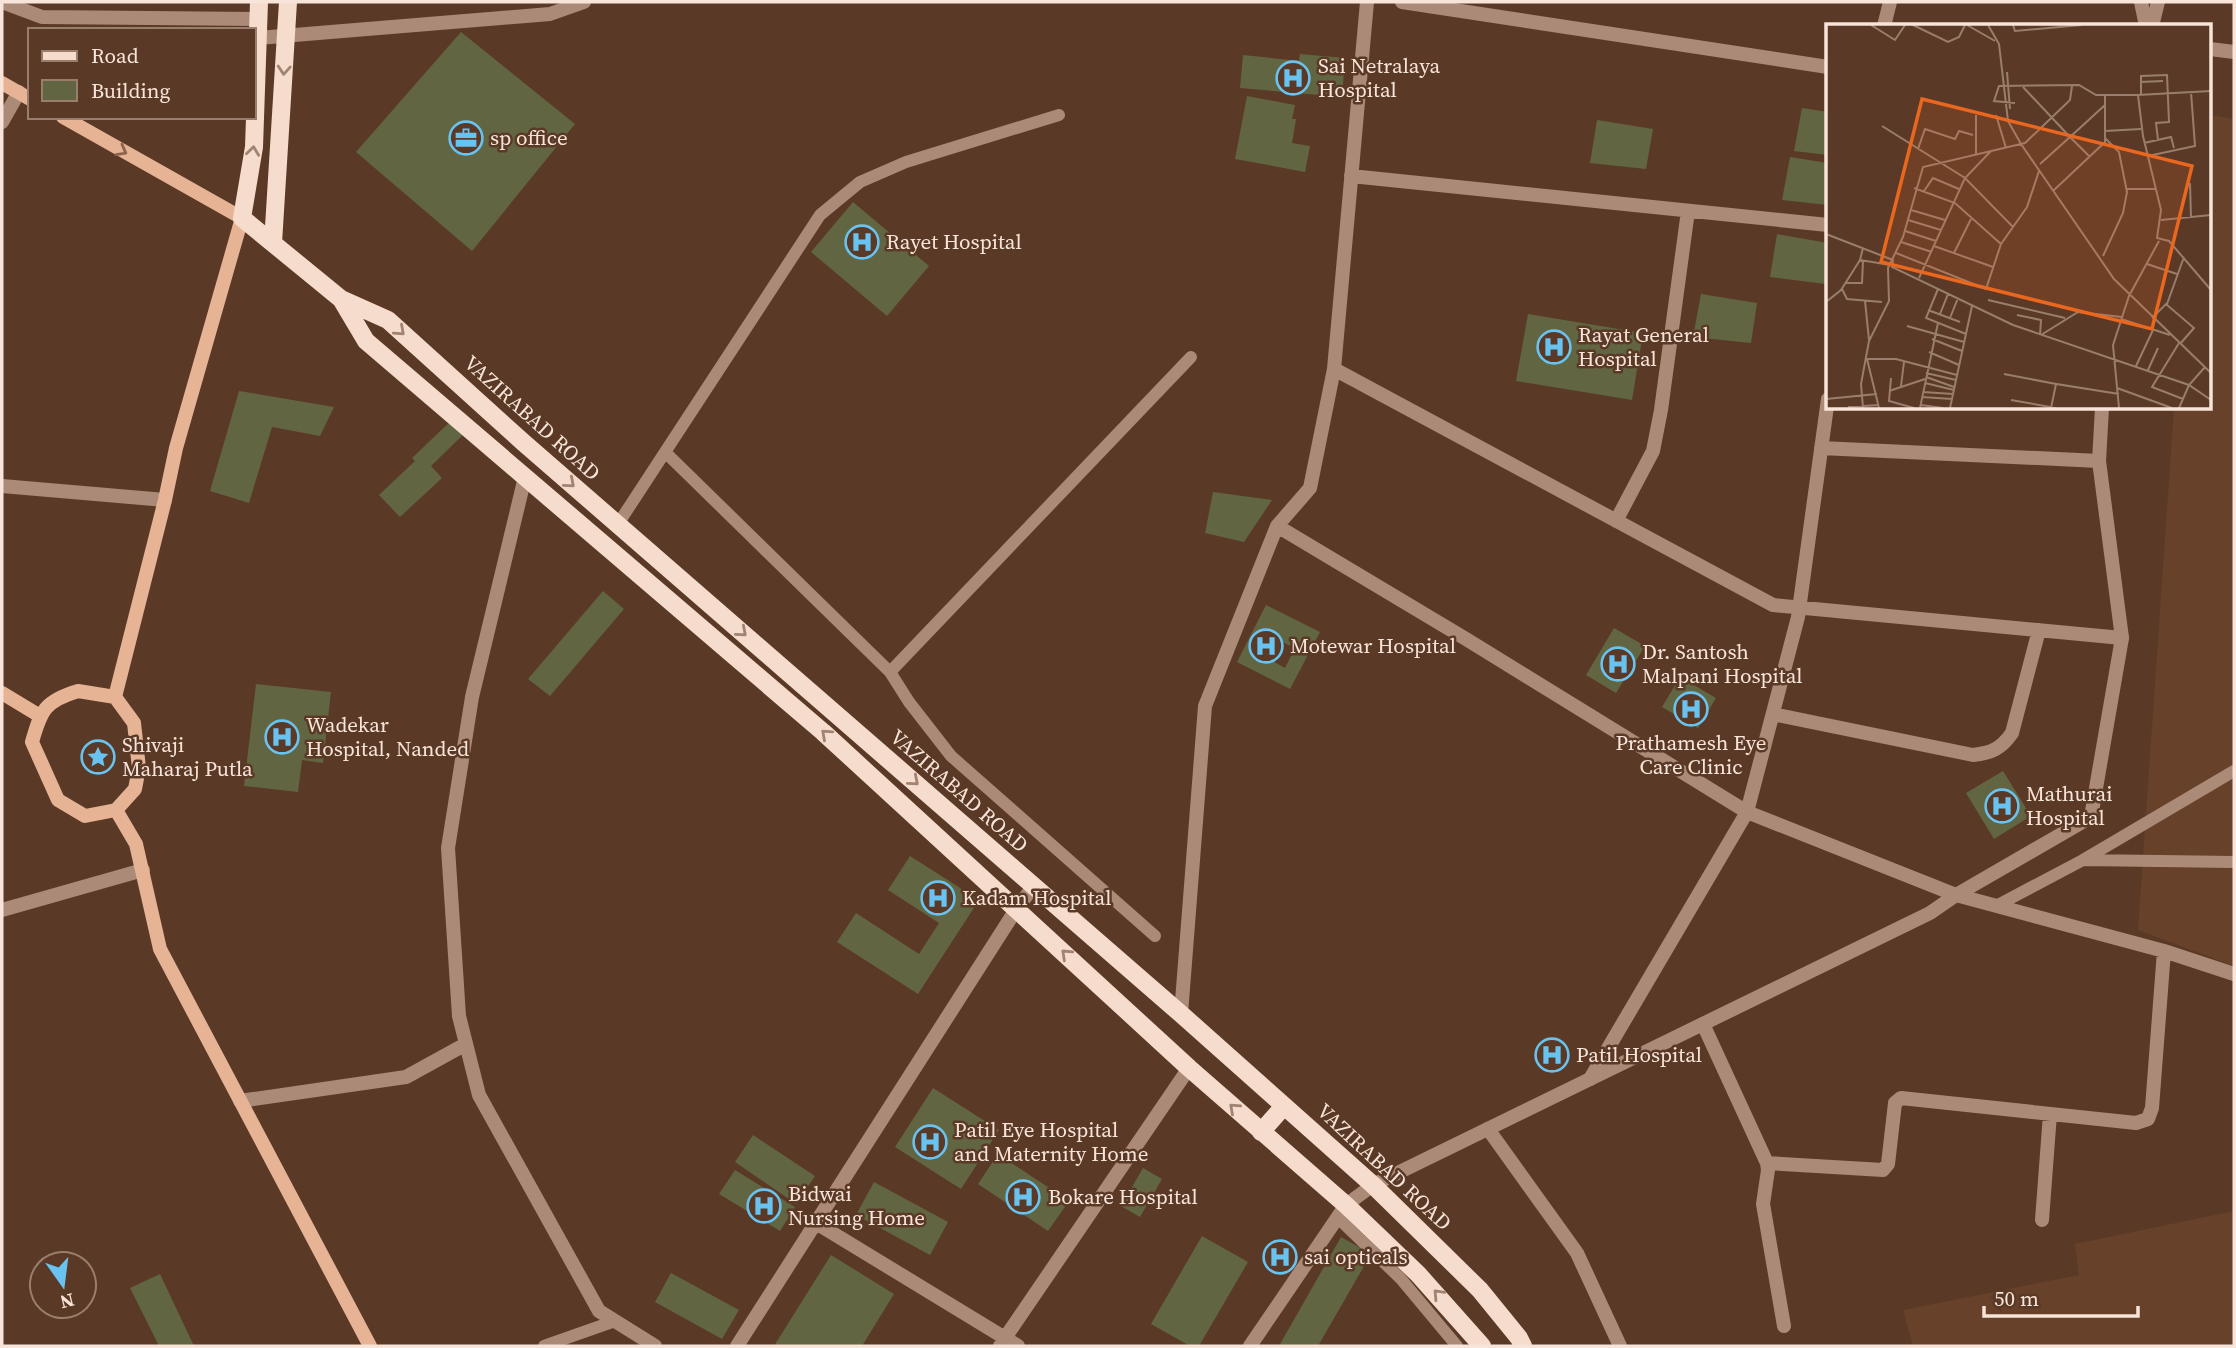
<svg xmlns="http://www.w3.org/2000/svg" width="2236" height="1348" viewBox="0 0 2236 1348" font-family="'Source Serif 4',serif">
	<rect width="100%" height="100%" fill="#5a3a26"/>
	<path fill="#67412a" d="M2210,115L2234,119V966L2138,930L2174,408H2210Z
		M2234,1211V1346H1913L1903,1310L2079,1275L2075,1244Z
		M1276,1243L1295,1253L1284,1272L1266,1261Z"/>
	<path fill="#626541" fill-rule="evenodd" d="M461,32L575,124L472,251L356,152Z
		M1300,54L1345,58L1342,97L1240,88L1243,55L1299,61Z
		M1247,96L1295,105L1292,119H1296L1292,143L1310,146L1305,172L1235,159Z
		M1802,108L1828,112V155L1794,151Z
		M1597,120L1653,129L1646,169L1590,163Z
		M1790,157L1828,163V205L1782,200Z
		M853,202L929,266L887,316L811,252Z
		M1777,234L1828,243L1826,284L1770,277Z
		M1701,294L1757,303L1751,343L1693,337Z
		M1528,314L1643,333L1632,400L1516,381Z
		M239,391L334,407L320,436L272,427L249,503L210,491Z
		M455,417L467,431L431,466L442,478L400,517L379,495L415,461L412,458Z
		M1213,492L1272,500L1244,542L1205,533Z
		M603,591L624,609L550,696L528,679Z
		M1266,605L1320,632L1290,689L1237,662ZM1278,640L1295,648L1285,668L1269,659Z
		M1614,628L1645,646L1616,693L1586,675Z
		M1680,677L1716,698L1698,728L1662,707Z
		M256,684L331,692L323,763L302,760L298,792L244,786Z
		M2003,771L2031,816L1994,839L1966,793Z
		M910,856L979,900L918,994L837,942L856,913L919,954L939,923L888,890Z
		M933,1088L999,1130L961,1189L895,1147Z
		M753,1135L815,1176L796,1204L735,1162Z
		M998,1154L1069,1201L1048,1231L978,1184Z
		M1143,1168L1162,1179L1140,1217L1121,1206Z
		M735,1170L795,1207L780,1231L719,1194Z
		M874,1182L948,1222L930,1255L856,1215Z
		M1202,1236L1248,1262L1199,1346H1190L1151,1324Z
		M1341,1237L1371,1254L1318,1346H1279Z
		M831,1255L894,1294L862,1346H774Z
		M671,1273L739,1310L722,1339L655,1302Z
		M160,1274L194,1346H159L130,1288Z"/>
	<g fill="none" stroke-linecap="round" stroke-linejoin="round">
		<path stroke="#ab8b78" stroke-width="12" d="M665,452L890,672L909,702L951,756L1155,936
			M618,524L820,215L860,182L906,162L1059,115
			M890,672L1191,357
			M2084,860L2234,862
			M1996,906L2083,860L2234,771
			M1337,1217L1401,1279L1457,1346
			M544,1346L615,1321"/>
		<path stroke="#ab8b78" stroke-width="14" d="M2,2L42,17L259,19
			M1402,2L1828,67
			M1884,26L1890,2
			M2152,26L2158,2
			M258,38L550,14L584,2
			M2,122L19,92
			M1351,176L1828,225
			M1334,369L1367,2
			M1821,448L2099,461
			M525,477L472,697L448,848L459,1016L479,1095L599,1311L655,1346
			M2,486L165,500
			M1616,521L1653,451L1661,410L1688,211
			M1277,526L1310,488L1334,369L1773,605L2122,638
			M1773,714L1973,755C1991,753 2001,749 2012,733L2039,630
			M2,910L143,870
			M1181,1014L1205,706L1277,526L1466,639L1747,812L1956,895L2164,951L2234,974
			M1703,1024L1767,1163L1768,1170L1763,1204L1784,1326
			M1590,1079L1747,812L1798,617L1828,399
			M240,1101L406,1077L466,1044
			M1488,1129L1577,1253L1620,1346
			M1767,1163L1883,1170L1888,1164L1895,1103L1901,1098L2136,1123L2148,1119L2152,1108L2164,951
			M2042,1220L2050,1114
			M816,1223L1005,1338L1189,1068
			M737,1346L1017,908L1034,886
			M1000,1346L1005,1338L1018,1346
			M1250,1346L1346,1205"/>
		<path stroke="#ab8b78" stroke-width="14" d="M2141,2L2146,26
			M2210,49L2234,52
			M1346,1205L1373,1185L1930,913L1956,895L2091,817L2122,638L2099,461L2102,408"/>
		<path stroke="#e6b394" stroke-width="14" d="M2,83L30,99
			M63,117L242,218L176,448L165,500L115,697
			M78,691L115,697L134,723L139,768L135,789L116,810L85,816L58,800L32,742C41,710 45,701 78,691Z
			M2,693L40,716
			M116,810L136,844L160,949L370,1346"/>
		<path stroke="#f6dccc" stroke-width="18" d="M259,2L254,147L242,218L341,299L388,320L524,443L1181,1014L1373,1185L1480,1290L1519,1338L1523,1346
			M273,243L288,2
			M341,299L366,341L823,732L1189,1068L1346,1205L1418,1274L1482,1346
			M1261,1132L1284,1106"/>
	</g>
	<defs><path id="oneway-chevron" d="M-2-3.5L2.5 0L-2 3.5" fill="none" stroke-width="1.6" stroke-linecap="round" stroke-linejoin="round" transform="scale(1.75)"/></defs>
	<g stroke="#a08371">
		<use href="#oneway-chevron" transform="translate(284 70) rotate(94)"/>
		<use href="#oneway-chevron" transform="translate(253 151) rotate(-83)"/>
		<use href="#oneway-chevron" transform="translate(400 331) rotate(42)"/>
		<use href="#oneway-chevron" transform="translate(570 483) rotate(41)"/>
		<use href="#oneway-chevron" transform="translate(742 632) rotate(41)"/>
		<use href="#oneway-chevron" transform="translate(826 734) rotate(-138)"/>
		<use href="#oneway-chevron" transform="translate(914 781) rotate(41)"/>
		<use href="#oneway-chevron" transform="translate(1066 954) rotate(-137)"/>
		<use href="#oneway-chevron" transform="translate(1234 1108) rotate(-138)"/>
		<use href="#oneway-chevron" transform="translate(1438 1294) rotate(-133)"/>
	</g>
	<use stroke="#8b644c" href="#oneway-chevron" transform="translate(122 151) rotate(29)"/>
	<defs>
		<symbol id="hospital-ring" viewBox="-11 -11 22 22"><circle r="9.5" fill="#5a3a26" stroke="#69c3f1" stroke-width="1.5"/><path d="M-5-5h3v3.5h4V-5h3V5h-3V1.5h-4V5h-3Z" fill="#69c3f1"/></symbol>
		<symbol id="office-ring" viewBox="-11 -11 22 22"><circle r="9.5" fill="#5a3a26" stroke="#69c3f1" stroke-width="1.5"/><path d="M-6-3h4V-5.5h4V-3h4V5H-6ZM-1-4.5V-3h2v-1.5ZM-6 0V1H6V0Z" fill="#69c3f1"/></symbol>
		<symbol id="sight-ring" viewBox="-11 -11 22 22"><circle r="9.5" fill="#5a3a26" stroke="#69c3f1" stroke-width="1.5"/><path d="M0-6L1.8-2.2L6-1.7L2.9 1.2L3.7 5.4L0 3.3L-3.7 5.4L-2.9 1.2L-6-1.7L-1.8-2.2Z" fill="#69c3f1"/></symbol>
	</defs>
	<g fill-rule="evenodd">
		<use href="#hospital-ring" x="1274" y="59" width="38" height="38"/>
		<use href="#office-ring" x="447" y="119" width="38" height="38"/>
		<use href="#hospital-ring" x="843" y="223" width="38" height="38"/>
		<use href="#hospital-ring" x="1535" y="328" width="38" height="38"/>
		<use href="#hospital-ring" x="1247" y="627" width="38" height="38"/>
		<use href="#hospital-ring" x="1599" y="645" width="38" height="38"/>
		<use href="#hospital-ring" x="1672" y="690" width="38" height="38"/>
		<use href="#hospital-ring" x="263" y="718" width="38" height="38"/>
		<use href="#sight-ring" x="79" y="738" width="38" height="38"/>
		<use href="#hospital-ring" x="1983" y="787" width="38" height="38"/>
		<use href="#hospital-ring" x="919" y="879" width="38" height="38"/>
		<use href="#hospital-ring" x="1533" y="1036" width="38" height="38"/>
		<use href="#hospital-ring" x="911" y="1123" width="38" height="38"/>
		<use href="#hospital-ring" x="1004" y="1178" width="38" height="38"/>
		<use href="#hospital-ring" x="745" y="1187" width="38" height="38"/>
		<use href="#hospital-ring" x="1261" y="1238" width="38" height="38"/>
	</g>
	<g text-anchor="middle" stroke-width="5" stroke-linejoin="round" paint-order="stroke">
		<g font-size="21" fill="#f8e4d8" stroke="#5a3a26" text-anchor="start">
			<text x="1318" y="73">Sai Netralaya<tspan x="1318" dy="24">Hospital</tspan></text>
			<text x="490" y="145">sp office</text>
			<text x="886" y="249">Rayet Hospital</text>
			<text x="1578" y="342">Rayat General<tspan x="1578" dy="24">Hospital</tspan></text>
			<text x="1290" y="653">Motewar Hospital</text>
			<text x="1642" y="659">Dr. Santosh<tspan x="1642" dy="24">Malpani Hospital</tspan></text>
			<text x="306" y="732">Wadekar<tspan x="306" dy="24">Hospital, Nanded</tspan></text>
			<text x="1691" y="750" text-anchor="middle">Prathamesh Eye<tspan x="1691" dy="24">Care Clinic</tspan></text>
			<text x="122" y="752">Shivaji<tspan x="122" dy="24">Maharaj Putla</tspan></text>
			<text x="2026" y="801">Mathurai<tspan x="2026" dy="24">Hospital</tspan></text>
			<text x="962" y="905">Kadam Hospital</text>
			<text x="1576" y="1062">Patil Hospital</text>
			<text x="954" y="1137">Patil Eye Hospital<tspan x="954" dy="24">and Maternity Home</tspan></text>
			<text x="788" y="1201">Bidwai<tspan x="788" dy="24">Nursing Home</tspan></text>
			<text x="1048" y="1204">Bokare Hospital</text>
			<text x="1304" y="1264">sai opticals</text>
		</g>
		<g font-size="21" fill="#f8e4d8" stroke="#5a3a26">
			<text transform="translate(532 418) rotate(42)" y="7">VAZIRABAD ROAD</text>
			<text transform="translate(959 791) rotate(41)" y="7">VAZIRABAD ROAD</text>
			<text transform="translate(1384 1167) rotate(43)" y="7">VAZIRABAD ROAD</text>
		</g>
	</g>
	<g transform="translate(1826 24)">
		<rect width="385" height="385" fill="#5a3a26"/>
		<path fill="none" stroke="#997e6d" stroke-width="2" d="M45,1L69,16L79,1M87,1L122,18L133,13L139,1M141,1L169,17M162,1L173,20L182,97L195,120L288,255L385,349M187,1L189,7L256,1M181,48L184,85M314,58L337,57M197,63L244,113L279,81M385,67L312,71L317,112L335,186L331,214L343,217L385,266M315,71V52L341,51L343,98L330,99L332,116M189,79L168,77L173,62L253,61L270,71H312M150,91V130M170,91L180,124M56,102L139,154L187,203L201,183L213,147M279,107L315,105M318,119L345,113L348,124M92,125L99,105L129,115L133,107L147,111M322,132L369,122L365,68M214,140L244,113L264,133M364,159L365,194M88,164L129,179L175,220L187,203M301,165H330M98,167L107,154L133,165M227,167L279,118V72M85,186L119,196M82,196L115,206M335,196L385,191M79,207L110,217M0,210L67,236L66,243L187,301L363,361L385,376M75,218L106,228M108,222L167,243M37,224L34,236L64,241M70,229L160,265L175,220M128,229L146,193M277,232L297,189L301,168L293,128L279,114M321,240L351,250M93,254L139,154L165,127M20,259H36L37,237M16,265L21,275L56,278M112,265L100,294L140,310M162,276L239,294M39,277L43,316M0,278L15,266L34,236M341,280L358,233M102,286L134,298M114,290L122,270M191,291L215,296L214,311M124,294L132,274M326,294L340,280L368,304L354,320M295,295L344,311M81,302L138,318M215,311L252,288L296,293M106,315L136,327M353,319L326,363L357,375M103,328L133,341M310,342L327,306M322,346L332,324M100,349L130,356M178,350L230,360M100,353L128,363M65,354L63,377L88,384M99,359L128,366M75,362L78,338M291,364L346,384M63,367L99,355M97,368L127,370M96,373L126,375M0,375L51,370M185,376L230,384M95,381L117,384M22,383L53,381M37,384L35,360L43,317L63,277L62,244L77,213L97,143L199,119L244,76L246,62M53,384L41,335H70L131,351M94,384L112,299M124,384L146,282M225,384L230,360L293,370M293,384L287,321L303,272L333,217M353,384L363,361L379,343"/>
		<path fill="#ea6720" fill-opacity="0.15" stroke="#ea6720" stroke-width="3.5" d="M96,75L366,142L326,305L55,238Z"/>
		<rect width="385" height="385" fill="none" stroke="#f8e4d8" stroke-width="3.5"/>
	</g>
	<rect width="2236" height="1348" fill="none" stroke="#f8e4d8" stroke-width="7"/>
	<rect x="28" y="28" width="228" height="91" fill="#5a3a26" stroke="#997e6d" stroke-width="2"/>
	<rect x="42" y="51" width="35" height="10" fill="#f6dccc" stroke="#997e6d" stroke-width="2"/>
	<text x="91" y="63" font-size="21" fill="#f8e4d8">Road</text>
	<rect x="42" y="80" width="35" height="21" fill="#626541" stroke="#997e6d" stroke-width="2"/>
	<text x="91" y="98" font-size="21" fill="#f8e4d8">Building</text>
	<g transform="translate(63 1285) rotate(166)"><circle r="33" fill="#5a3a26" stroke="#997e6d" stroke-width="2"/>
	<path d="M0-5L12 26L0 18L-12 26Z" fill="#69c3f1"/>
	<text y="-10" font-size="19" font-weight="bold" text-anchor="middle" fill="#f8e4d8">N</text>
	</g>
	<path d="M1984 1306v10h154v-10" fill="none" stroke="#f8e4d8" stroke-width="3.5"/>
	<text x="1994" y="1306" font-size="21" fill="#f8e4d8" stroke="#5a3a26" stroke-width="5" paint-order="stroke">50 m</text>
</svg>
